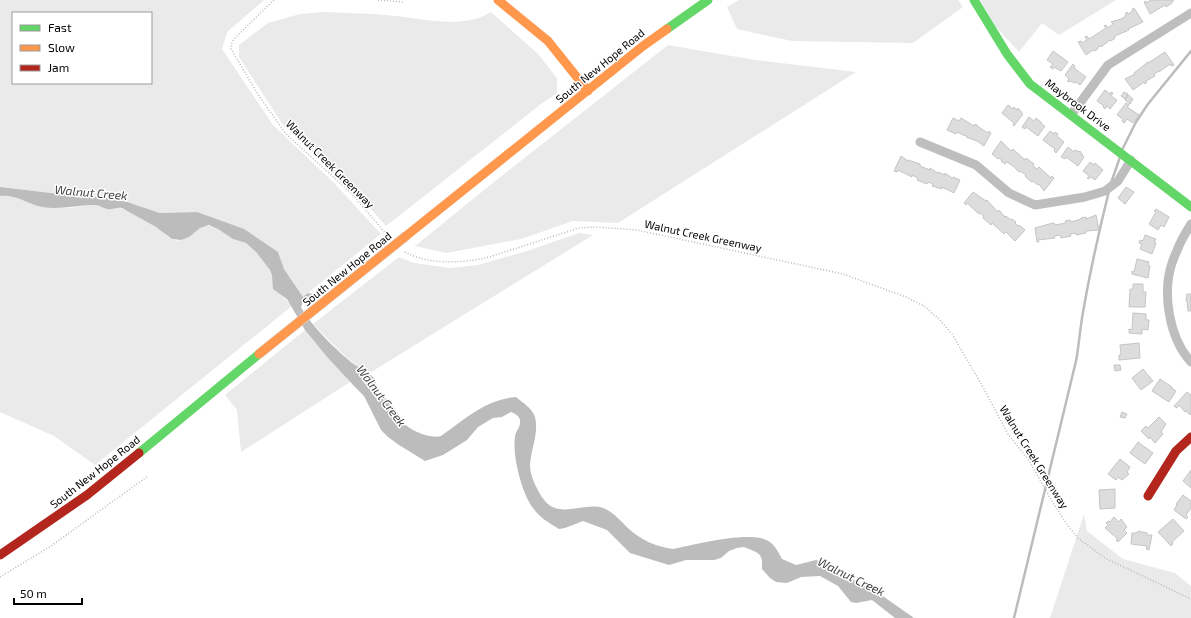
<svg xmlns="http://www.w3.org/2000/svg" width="1191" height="618" viewBox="0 0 1191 618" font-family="'Exo 2',sans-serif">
	<rect width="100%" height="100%" fill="#fff"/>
	<path fill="#eaeaea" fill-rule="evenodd" d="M0,0H264L227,32L222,49L273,125L334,183L381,234L303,297L284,269L278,252L197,212L160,213L137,205L0,187ZM13,13H151V83H13Z
		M739,0H958L963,7L913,43L792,41L737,29L727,7Z
		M980,0H1116L1059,35L1042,23L1019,52L995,26Z
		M323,12C344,13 364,13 385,15C418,17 461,31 491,12L538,54L557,78V93L541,104L386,226L355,191L283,125L239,57V45L268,23L300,14Z
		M668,45L755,60L856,72L618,223L573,221L521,239L446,253L415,246L489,186Z
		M5,195L16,197L41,207L67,208L96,205L107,209L117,207L131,212L164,232C181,255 194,224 209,226C217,226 224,233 231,237C236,241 243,241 247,244C256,251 265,260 270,270C275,277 276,288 282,295C285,299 289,302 292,306L95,465L54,436L0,412V196Z
		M579,233L593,235L368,374C347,360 331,342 313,324L399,257L414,263L450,268L478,265L527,251Z
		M305,330L328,358L350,382L241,452L237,410L225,395Z
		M1084,514L1087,531L1123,559L1175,573L1191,586V618H1050Z"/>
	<path fill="#bcbcbc" d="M0,187L59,194L118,199L160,213L197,212L244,229L278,252L284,269L303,297L308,293L317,295L318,298L316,300L311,297L303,302L301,307C311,326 338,352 355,365C361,369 368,372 373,377C377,382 376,390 380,394C382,395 384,396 385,397C389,401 394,407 397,412C399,415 400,420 402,422C411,431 430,439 441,436C465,419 486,399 516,397C523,403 532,408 535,417C539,433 531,449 530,465C530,475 535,485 540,494C543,499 548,506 555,508C569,513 588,503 603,508C614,512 621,522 629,529C641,540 657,547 673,549C693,545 753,529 770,542C775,546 779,553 782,559L796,565L816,560L829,564L842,574L877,592L914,618H895L872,600L856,603L851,602L838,586L820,576L801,577L787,583L776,582L770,578L762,569V560L760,555L756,552L744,547L737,548L729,551L721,558L714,560H686L669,565L630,553L607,530L583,521L565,528L559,529C549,523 539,517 533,508C522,494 512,455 515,437C515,432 520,428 520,423C521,417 516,414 511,412L502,417L493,418L478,427L467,440L443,455L425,461L399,445L388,437L381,430L364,396L354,386L328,358L305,330L287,299L273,289L272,275L270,270L257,253L246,243L233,239L218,229L209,225L200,228L189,237L181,240L172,239L156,227L122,208C116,207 112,210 107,209C103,208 99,205 95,205C77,205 60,210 42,207C27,204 16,194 0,196Z"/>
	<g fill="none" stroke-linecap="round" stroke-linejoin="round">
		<path stroke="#bcbcbc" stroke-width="2.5" d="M1122,150L1136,122L1148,104L1191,51
			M1111,183L1120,157
			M1014,618L1076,361C1079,345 1080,329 1083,312C1090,272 1099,231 1109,191"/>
	</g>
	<path fill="#ddd" stroke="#c5c5c5" d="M1151,0H1174L1172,2V3L1166,7L1165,5L1150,14L1144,2L1146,1V3Z
		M1134,8L1143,22L1128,29L1129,30L1117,35L1114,37L1115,38L1111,41L1110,40L1101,47L1100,46L1097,48L1098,49L1094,51L1093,50L1086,55L1078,42L1081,41L1082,43L1087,40L1085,37L1087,36L1089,39L1106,28L1104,26L1106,25L1108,28L1113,24L1111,22L1121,19L1126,16L1125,14L1127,12L1128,14L1133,11L1132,9Z
		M1053,51L1068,62L1061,71L1054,67L1053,69L1050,67L1053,64L1047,60Z
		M1165,52L1174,65L1171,66L1170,64L1159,72V71L1154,74L1155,76L1146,81L1147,82L1145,84L1144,82L1133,90L1125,79L1135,74L1134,73L1148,62V63Z
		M1073,64L1075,66L1074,68L1086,77L1080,85L1076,82L1074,83L1071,81L1070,82L1067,81L1069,79L1065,75Z
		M1105,90L1110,94L1111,92L1113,93L1111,96L1117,100L1110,109L1107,106L1105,109L1103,107L1104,106L1097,101Z
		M1124,92L1128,94L1125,99L1121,96Z
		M1128,95L1133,99L1130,104L1125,100Z
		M1126,103L1129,105L1127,107L1139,115L1133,123L1127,119L1124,123L1122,121L1123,119L1117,115Z
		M1008,105L1013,109L1014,107L1017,110L1018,108L1023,114L1014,126L1013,125L1014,123L1002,113Z
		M1029,117L1034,121L1036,118L1042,123L1041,124L1045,126L1038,136L1026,127L1025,129L1022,127Z
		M953,118L959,121L961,118L974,126L975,124L977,125V126L988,133L989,131L991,133L984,146L977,141L966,137L967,136L963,135L957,132L956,134L947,130Z
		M1050,131L1054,134L1055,132L1058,134L1057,136L1064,142L1056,153L1054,151L1055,149L1043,140Z
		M1001,141L1011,151L1013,149L1025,160L1026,158L1034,164L1033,166L1037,169L1039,167L1051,178L1052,176L1054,178L1044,191L1039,184L1038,185L1033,181L1032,182L1028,179L1025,176L1026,175L1020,171L1019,172L1013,166L1007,162L1005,164L1001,161L1002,160L999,158L998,159L992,154Z
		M1068,147L1074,152L1075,150L1079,152L1080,151L1084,157L1078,166L1066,157L1065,159L1061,157Z
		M901,156L908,161V160L920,164V166L930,170V168L935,171V172L937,173L938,172L945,175V173L952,178L953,177L960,180L954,193L942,187V189L932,186L933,184L928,182L927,184L917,180L918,178L912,175V177L898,170L897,172L894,171Z
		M1090,162L1094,165L1095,163L1103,170L1095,180L1091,177L1089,179L1087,178L1089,176L1083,171Z
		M1126,187L1134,192L1125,204L1118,198Z
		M973,192L986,201L987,200L998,212L999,210L1005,217L1006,216L1011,220L1012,219L1016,222L1015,223L1018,226L1019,225L1025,230L1015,241L1006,232L1004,234L992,223L991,225L983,218L984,216L980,213L979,214L967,203L966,205L964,203Z
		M1156,209L1169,217L1164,227L1161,225L1158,230L1149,224L1156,212L1154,211Z
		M1096,215L1099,230L1086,231V233L1076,235V233L1070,234L1071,236L1061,238L1060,235L1054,236L1055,238L1038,240L1039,242H1037L1035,228L1049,224L1054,223L1055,225L1066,223L1065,221L1070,220L1071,222L1081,219V218L1086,217V219Z
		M1145,235L1156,239L1154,243H1156L1152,254L1140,249L1142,244L1139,243L1140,240L1143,241Z
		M1137,259L1149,262L1148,265L1150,266L1148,278L1132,274V271L1134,272Z
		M1133,284H1143V292H1146L1145,307H1129L1130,289H1133Z
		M1187,294H1191V311H1188L1187,301H1186Z
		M1133,313L1146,314V320H1149L1148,330L1142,329V334L1129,333V329L1132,330Z
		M1139,343L1140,358L1119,360V355H1121L1120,345Z
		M1114,365H1120L1121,370L1115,371Z
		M1143,369L1153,381L1141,390L1132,378Z
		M1160,379L1172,387L1171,389L1172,388L1176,391L1169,402L1152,391Z
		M1187,392L1191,395V414L1190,415L1186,411L1185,412L1179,405L1177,408L1174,406Z
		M1122,412L1127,414L1125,418L1120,417Z
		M1159,417L1166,424L1161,432L1163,434L1155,443L1150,437L1149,439L1141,431L1146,426L1148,428Z
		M1138,442L1153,453L1145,464L1130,453Z
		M1120,459L1130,467L1127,472L1129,474L1122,480L1118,477L1116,480L1108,474Z
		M1191,470V488L1183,481Z
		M1115,489V508L1100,509L1099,490Z
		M1183,495L1191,501V508L1186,515L1188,517L1186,519L1174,510L1177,505L1176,504Z
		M1114,517L1119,522L1121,519L1127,527L1124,530L1127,533L1118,542L1116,540L1118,539L1105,528L1108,525L1106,523L1108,521L1110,522Z
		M1173,519L1184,531L1172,542L1173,544L1171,546L1158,532Z
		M1138,531L1147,533V535H1152L1149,550L1146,549L1147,546L1131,544L1132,533H1137Z"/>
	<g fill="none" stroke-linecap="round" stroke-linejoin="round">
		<path stroke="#b8b8b8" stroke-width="1.5" stroke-dasharray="1 2" stroke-linecap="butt" d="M274,0L234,39L232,42L231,49L259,96L286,134L351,193L388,236
			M378,0L403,2
			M405,252C429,265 460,263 486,258L579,228L596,227L637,230L843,274L906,297L924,306L939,319L952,334L983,387L1008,434L1030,462L1050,498L1068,526L1078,538L1105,558L1191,599
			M0,577L51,546L148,476"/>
		<path stroke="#bebebe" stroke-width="9" d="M1071,115L1108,65L1191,13
			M920,142L976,165L1009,193L1035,205L1085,197L1105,191L1118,181L1131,160
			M1191,224C1183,236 1177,249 1172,263C1162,293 1169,338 1191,362"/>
		<path stroke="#63d668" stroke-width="9" d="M974,0L1007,54L1030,84L1191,207
			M667,29L708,0
			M139,453L259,354"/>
		<path stroke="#ff974d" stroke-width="9" d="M498,0L548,41L588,91
			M406,236L643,46L667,29"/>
		<path stroke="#b3261e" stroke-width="9" d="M1148,496L1176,451L1191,437
			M0,555L87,495L139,453"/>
		<defs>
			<path id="slow-bridge" d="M259,354L406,236"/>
		</defs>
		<use href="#slow-bridge" stroke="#dbdbdb" stroke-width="10" stroke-linecap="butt"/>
		<use href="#slow-bridge" stroke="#ff974d" stroke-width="9"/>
	</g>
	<g text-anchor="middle" stroke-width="3" stroke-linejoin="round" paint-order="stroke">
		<g font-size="11" fill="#000" stroke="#fff">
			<text transform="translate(600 66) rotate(-39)" y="4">South New Hope Road</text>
			<text transform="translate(1078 105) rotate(37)" y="4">Maybrook Drive</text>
			<text transform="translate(330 164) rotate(45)" y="4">Walnut Creek Greenway</text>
			<text transform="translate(703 236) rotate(12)" y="4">Walnut Creek Greenway</text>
			<text transform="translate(347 269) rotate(-39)" y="4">South New Hope Road</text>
			<text transform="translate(1034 457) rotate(58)" y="4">Walnut Creek Greenway</text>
			<text transform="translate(95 472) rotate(-38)" y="4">South New Hope Road</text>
		</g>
		<g font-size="12" font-style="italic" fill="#414141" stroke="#fff">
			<text transform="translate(91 193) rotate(5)" y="4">Walnut Creek</text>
			<text transform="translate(381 396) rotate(53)" y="4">Walnut Creek</text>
			<text transform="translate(851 577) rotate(26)" y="4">Walnut Creek</text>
		</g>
	</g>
	<rect x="12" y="12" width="140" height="72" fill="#ffffff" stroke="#999999"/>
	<rect x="20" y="25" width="20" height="6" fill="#63d668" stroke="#999999"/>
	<text x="48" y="32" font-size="12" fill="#000000">Fast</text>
	<rect x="20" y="45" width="20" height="6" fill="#ff974d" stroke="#999999"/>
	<text x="48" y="52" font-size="12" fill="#000000">Slow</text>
	<rect x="20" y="65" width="20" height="6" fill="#b3261e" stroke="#999999"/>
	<text x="48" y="72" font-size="12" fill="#000000">Jam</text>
	<path d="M14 598v6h68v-6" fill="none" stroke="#000000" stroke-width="2"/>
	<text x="20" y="598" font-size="12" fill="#000000" stroke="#ffffff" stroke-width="3" paint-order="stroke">50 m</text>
</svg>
